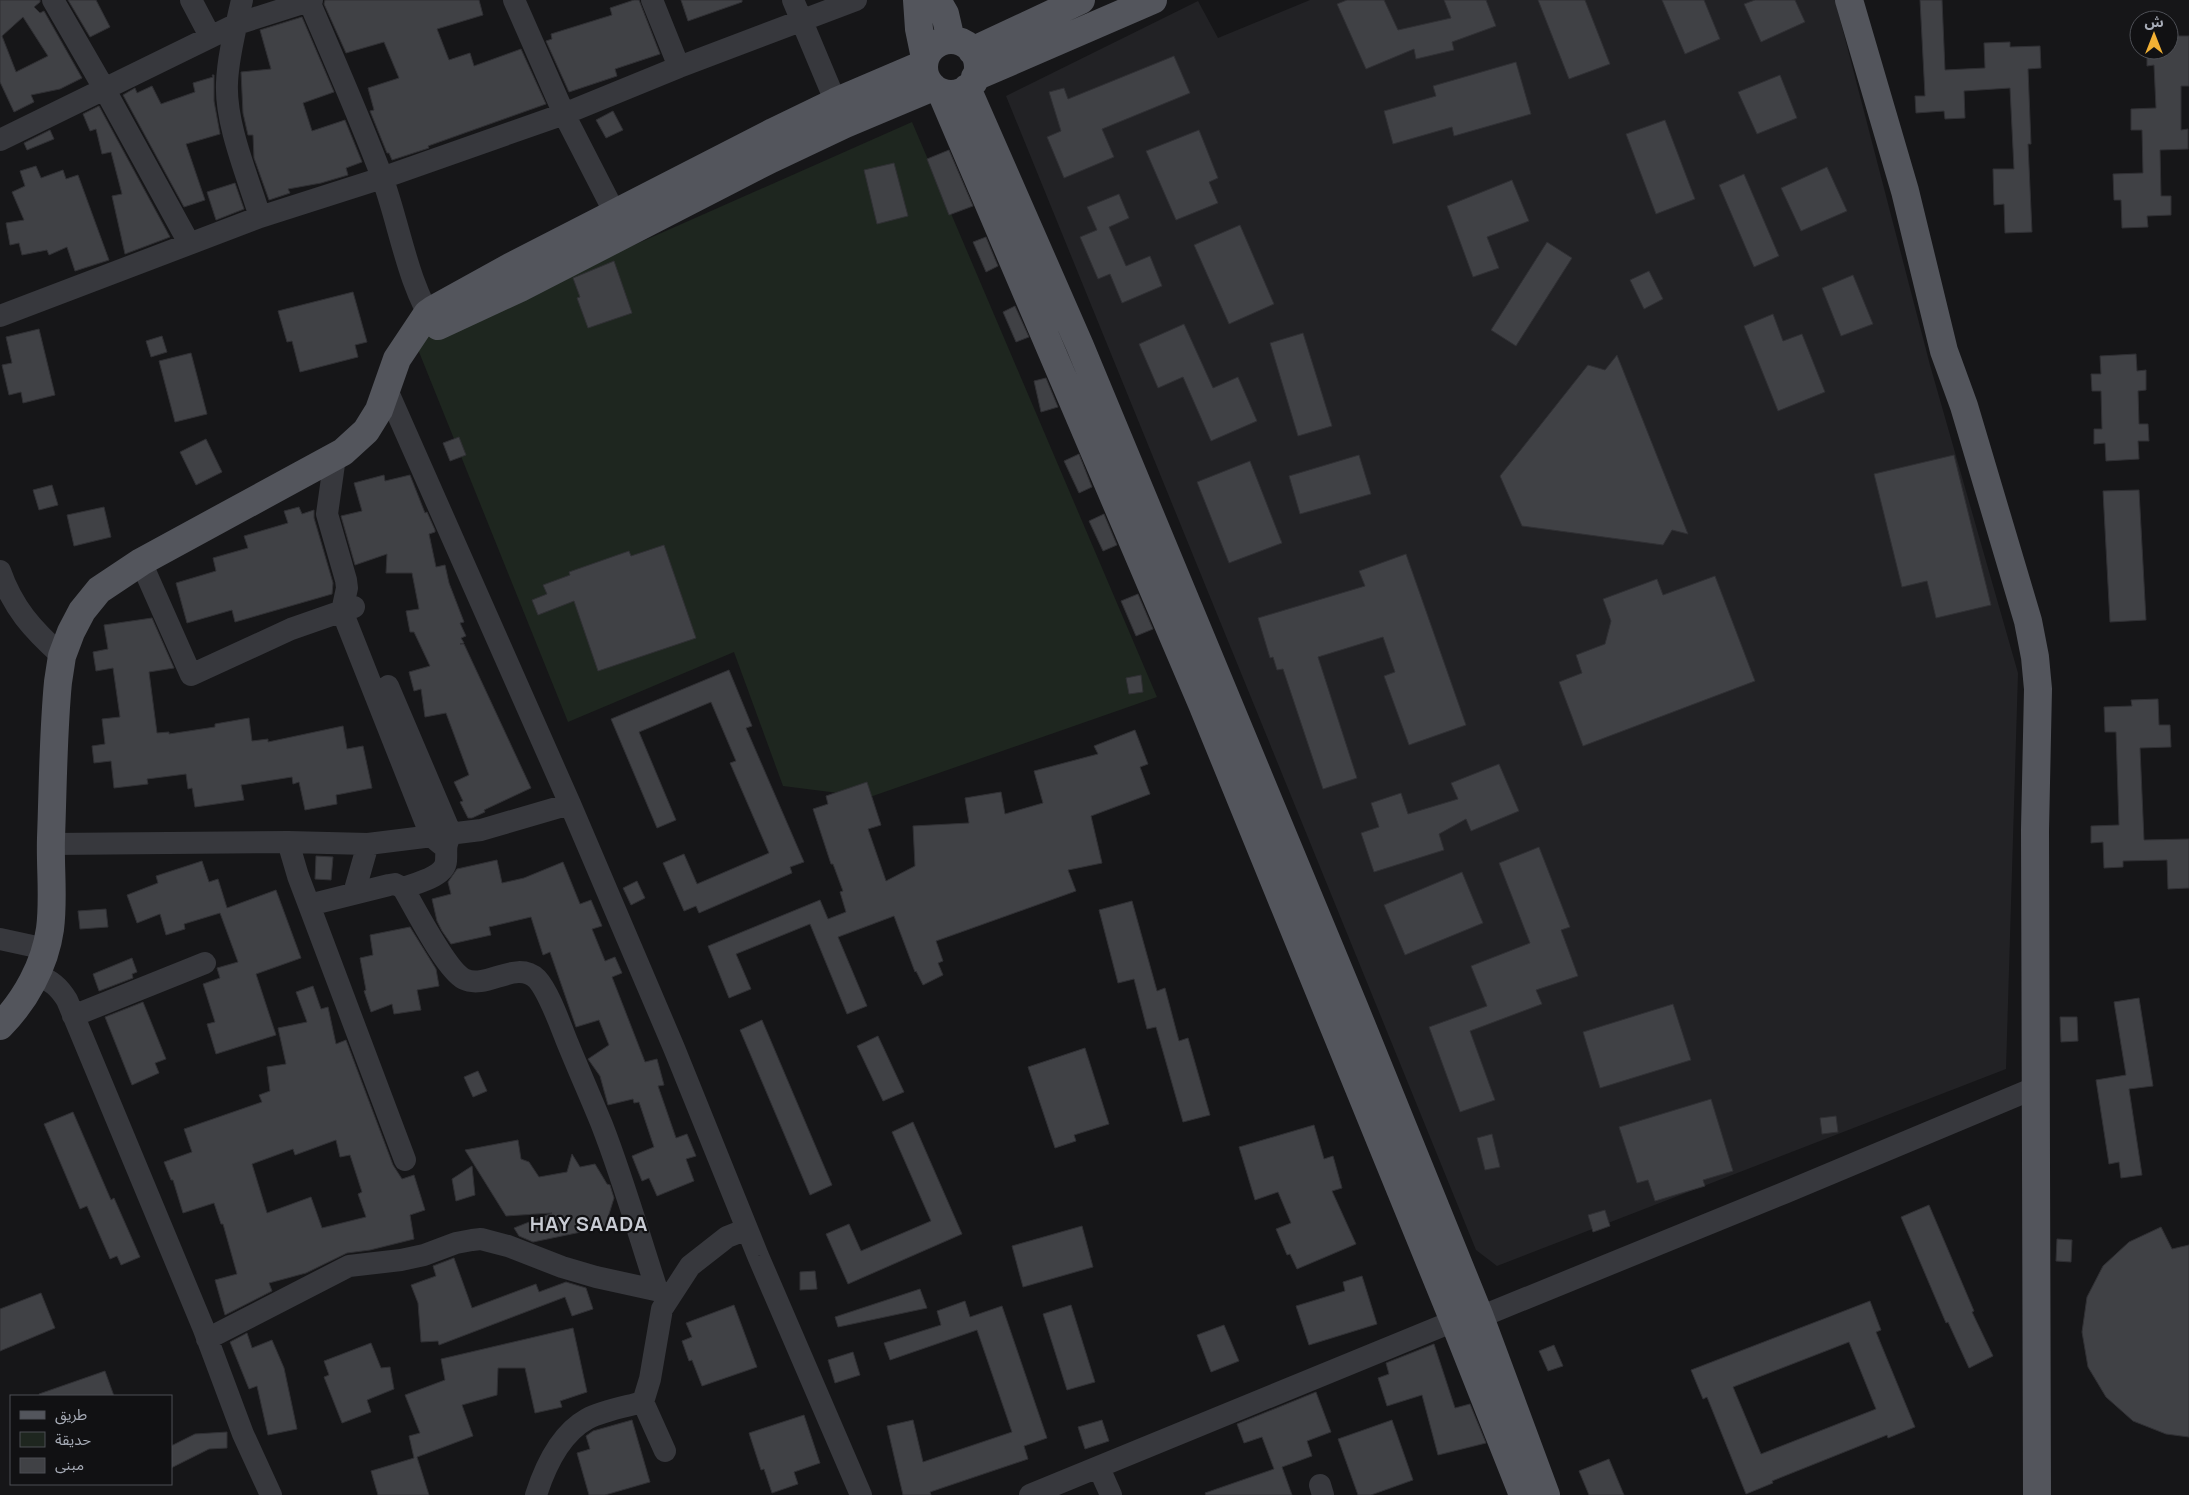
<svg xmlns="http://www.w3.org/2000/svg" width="2189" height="1495" viewBox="0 0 2189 1495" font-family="Manrope,'Noto Sans Arabic',sans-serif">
	<rect width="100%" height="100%" fill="#161618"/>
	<path fill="#222225" d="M1310,0H1835L1930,365L2018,673L2006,1069L1497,1266L1476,1250L1006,96L1198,1L1218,38Z"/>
	<path fill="#1e261f" d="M912,122L1157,697L870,797L783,786L734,652L568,722L415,342Z"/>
	<path fill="#404145" stroke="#303034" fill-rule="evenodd" d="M0,0H40V2L34,7L40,13L44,11L82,78L60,89L31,95L34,102L14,112L0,82ZM23,17L48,56L16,72L2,36Z
		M68,0H96L110,27L90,37Z
		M325,0H479L483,15L437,29L449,60L470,53L474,66L521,49L546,104L428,146L429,148L392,160L389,153H387L370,111L374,110L368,88L399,78L384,42L346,53L324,4Z
		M634,0H639L660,54L615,69L617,76L569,92L546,41L552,39L551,34L612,15L610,8Z
		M681,0H742V2L688,21Z
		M1347,0H1384L1398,30L1451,18L1444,0H1486L1496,26L1452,42L1454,50L1416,59L1414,49L1366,69L1337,4Z
		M1538,0H1585L1610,64L1569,79Z
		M1662,0H1704L1720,39L1685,54Z
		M1755,0H1795L1805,22L1761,42L1744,4Z
		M1920,0H1942L1945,70L1985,68L1984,43L2010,42V47L2040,46L2041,68L2028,69L2031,144H2028L2032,232L2005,233L2004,204L1994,205L1993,169H2014L2010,88L1964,91L1965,118L1945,119L1944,111L1916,113L1915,96H1925Z
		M302,17L334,92L303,103L312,131L345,120L362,162L346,168L348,175L321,183L288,189L290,193L269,200L254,158L253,135H248L243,113L241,72L271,69L260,30Z
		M2174,36H2189V86H2181V130L2188,129V149L2160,150L2161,196H2171V215L2147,216L2148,227L2122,228L2121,200H2114L2113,174L2143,173L2142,130H2131V109L2156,108L2154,65L2147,66V50H2169V43H2174Z
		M1174,56L1190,93L1102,129L1114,157L1064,178L1047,137L1061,131L1049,92L1064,88L1068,99Z
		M1516,62L1531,114L1454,136L1452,127L1393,144L1384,111L1436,96L1433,86Z
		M212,75H214V101L220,134L186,144L205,200L184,207L123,95L135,88L137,93L152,86L161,104L195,92L193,83L213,77Z
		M1780,75L1797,118L1757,134L1738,92Z
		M99,106L170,237L125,254L112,196L122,194L111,152L102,154L96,129L90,131L83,114Z
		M613,111L623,130L606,138L596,120Z
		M1665,120L1695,199L1656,214L1626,134Z
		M50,130L54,139L27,150L24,143Z
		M1199,130L1218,178L1209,182L1218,203L1176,220L1146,151Z
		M949,150L973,206L949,215L927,159Z
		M894,163L908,216L877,224L864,170Z
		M36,166L41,178L63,170L66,179L78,175L109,260L75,271L67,247L49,255L47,250L22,255L19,243L10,245L6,223L24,220L12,192L25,186L20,171Z
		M1827,167L1847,211L1801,231L1781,188Z
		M1744,174L1779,256L1754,267L1719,185Z
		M1512,180L1529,221L1487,237L1499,268L1473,277L1447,206Z
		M235,183L244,209L216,220L207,192Z
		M1119,194L1129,218L1109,227L1126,266L1150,256L1162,286L1122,303L1110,274L1098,279L1080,237L1097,230L1087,207Z
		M1240,225L1274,304L1229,324L1194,245Z
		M986,237L998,266L986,272L973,242Z
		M1547,242L1572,258L1516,346L1491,330Z
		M614,261L632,313L588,328L577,298L580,297L573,278Z
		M1649,271L1663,299L1644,309L1630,280Z
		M1853,275L1873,324L1841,336L1822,288Z
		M353,292L367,342L355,345L358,357L300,372L292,341L287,342L278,311Z
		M1015,306L1029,337L1016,342L1003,312Z
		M1773,314L1783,341L1802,334L1825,392L1778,411L1744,326Z
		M1184,324L1213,388L1238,377L1257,421L1211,441L1183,377L1158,388L1139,344Z
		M39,329L55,395L23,403L21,392L9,395L2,365L12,363L6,337Z
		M1303,333L1332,426L1298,436L1270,343Z
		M162,336L167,352L151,357L146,341Z
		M191,353L207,414L175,422L159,361Z
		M2136,354L2137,371L2146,370V390L2138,391L2139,424H2148L2149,441H2138L2139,459L2106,461L2105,443L2094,444V429H2102L2101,391H2092L2091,374H2101L2100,356Z
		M1617,355L1688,534L1672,530L1663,545L1522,526L1500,476L1588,365L1605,370Z
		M1046,378L1058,407L1041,412L1034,381Z
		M459,437L466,455L450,461L443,443Z
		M206,439L222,472L196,485L180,452Z
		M1079,454L1092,487L1079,493L1064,461Z
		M1359,455L1371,494L1300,514L1289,476Z
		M1954,455L1991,605L1936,618L1927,581L1902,587L1874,474Z
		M1250,461L1282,543L1229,563L1197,482Z
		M384,475L385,481L410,475L425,513L427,512L435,530V532L429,534L436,567L445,565L449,583L464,622L460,623L466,636L461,638L464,643L460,644H464L531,788L484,810L485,812L472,818H468L460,802L463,801L454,782L469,775L446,713L425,717L421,689L414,691L409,672L430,666L414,632H410L406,611L419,609L412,573H386L387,554L355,565L341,516L362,511L354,483Z
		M52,485L58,505L39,510L33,490Z
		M2139,490L2146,620L2110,622L2103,491Z
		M104,507L111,537L74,546L67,515Z
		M299,507L302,514L314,510V518L333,583L332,594L235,622L232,610L187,623L176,583L216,571L213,558L248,548L244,536L288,523L284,511Z
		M1104,514L1117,545L1103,551L1089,521Z
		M664,545L696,638L598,671L574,601L538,615L532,600L547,594L543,585L570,575L569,572L629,551L631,556Z
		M1406,554L1466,725L1409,745L1384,676L1395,672L1383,637L1318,657L1357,778L1323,789L1283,669L1277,670L1273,657L1270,658L1258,618L1365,586L1359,571Z
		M1715,576L1755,681L1583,746L1559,682L1582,673L1576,655L1605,644L1611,621L1603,599L1657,579L1663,595Z
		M1138,594L1153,629L1136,636L1121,601Z
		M152,618L174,668L149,672L157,733L169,732V734L215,727V724L249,718L252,741L268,739V742L343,726L347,749L363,746L372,788L336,795L337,804L305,810L299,782L293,784L292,777L241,785L244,800L195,807L192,788L188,789L186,774L147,779L148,784L114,788L111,761L94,763L92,746L105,744L102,719L120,717L113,668L96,671L93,652L108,649L104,625Z
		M729,670L752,726L746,728L804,862L790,867L792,873L699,913L696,906L684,911L663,863L684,854L697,884L769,853L730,763L736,761L711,702L639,732L676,820L657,828L611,719Z
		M1141,675L1143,692L1129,694L1126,678Z
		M2158,699L2159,725H2170L2171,747L2140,748L2144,840L2189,839V888L2168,889L2167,860L2123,861V867L2104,868L2103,842L2091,843V826L2119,825L2116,732H2105L2104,707L2132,706L2131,700Z
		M1135,730L1148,764L1140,767L1150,794L1091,816L1102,863L1068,870L1076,891L936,941L943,961L938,963L943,975L923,985L916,971L915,972L894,916L838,937L867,1006L847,1014L810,924L736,954L751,989L729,998L708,946L820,900L828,919L846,912L840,892L843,891L833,864H831L813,809L828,804L826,796L867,782L881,825L868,829L886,881L915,866L913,826L969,823L965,798L1001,792L1005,814L1043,803L1034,771L1098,754L1094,746Z
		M1499,764L1519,811L1471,831L1466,819L1439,834L1444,850L1374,872L1361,833L1379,827L1371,803L1401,793L1408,814L1458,799L1451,783Z
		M1539,847L1570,927L1561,930L1578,976L1536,990L1542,1004L1470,1031L1495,1100L1460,1112L1429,1027L1487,1006L1471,966L1530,943L1499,863Z
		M316,856L333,857L331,880L315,879Z
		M497,860L502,883L524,878L563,862L580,904L591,900L602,926L592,929L605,961L615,957L622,973L612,977L645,1062L657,1059L664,1085L658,1086L676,1138L687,1134L696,1156L686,1159L694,1181L657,1196L649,1178L642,1181L632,1156L654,1147L639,1102L634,1103L633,1099L608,1105L600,1076L588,1059L609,1045L599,1020L576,1027L550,952L543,955L531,917L489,927L491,935L451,944L442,931L437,921L432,899L451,894L448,882L457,869Z
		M202,861L209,882L218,879L227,908L276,890L301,958L256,974L276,1035L216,1054L207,1024L215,1022L203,984L220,978L217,968L238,962L220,913L184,924L185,929L166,935L160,914L137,923L127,895L158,883L156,876Z
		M1462,872L1483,923L1405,955L1384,905Z
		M637,881L645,898L631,905L623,888Z
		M1132,901L1157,991L1165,988L1179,1041L1188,1038L1210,1115L1183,1122L1156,1027L1147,1029L1134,979L1118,983L1099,910Z
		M106,909L108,927L80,929L78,911Z
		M410,927L436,969L439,986L417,990L421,1010L394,1014L392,1004L371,1012L364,991L366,990L360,958L373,955L370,935Z
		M132,958L137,972L132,974L133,978L99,991L93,974Z
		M313,986L321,1009L328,1007L336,1044L346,1040L393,1165L402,1179L414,1175L425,1210L410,1215L414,1239L370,1250L347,1253L306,1273L269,1283L272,1291L225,1315L215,1280L237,1274L223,1224H221L214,1203L183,1213L173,1180H171L164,1162L192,1152L184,1129L262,1102L259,1095L270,1091L267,1067L286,1064L278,1028L307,1022L296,992ZM336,1140L340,1157L350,1155L362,1192L358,1194L366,1217L322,1228L311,1197L267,1213L252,1164L293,1149L295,1155Z
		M2139,998L2153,1086L2129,1089L2142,1175L2121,1178L2119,1162L2109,1164L2096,1080L2126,1075L2114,1002Z
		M143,1002L166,1059L155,1063L159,1073L132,1085L105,1017Z
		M1673,1004L1691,1060L1600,1088L1583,1032Z
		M2060,1017H2077L2078,1041L2061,1042Z
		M762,1020L832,1185L810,1195L740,1030Z
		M878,1036L904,1092L883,1101L857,1046Z
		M1085,1048L1109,1124L1074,1135L1076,1141L1055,1148L1028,1067Z
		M478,1071L487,1091L473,1097L464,1077Z
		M1711,1099L1733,1171L1703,1180L1705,1186L1655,1201L1648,1180L1637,1183L1619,1127Z
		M73,1112L111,1200L114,1198L140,1257L121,1265L117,1256L110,1259L87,1206L80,1209L44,1124Z
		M1836,1116L1838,1132L1822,1134L1820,1118Z
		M913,1122L962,1234L848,1284L826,1234L849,1224L861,1251L931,1221L892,1132Z
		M1314,1125L1324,1159L1333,1156L1342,1188L1332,1191L1356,1244L1297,1269L1290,1254L1287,1255L1276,1229L1291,1223L1278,1192L1255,1200L1239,1147Z
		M1492,1134L1500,1167L1485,1170L1477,1138Z
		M518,1140L521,1159L529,1162L539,1177L567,1172L572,1154L580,1167L595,1164L607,1184L610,1185L614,1198L605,1227L533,1242L519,1236L514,1228L552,1213L506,1216L465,1150Z
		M472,1166L475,1195L456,1201L452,1179Z
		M1929,1205L1974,1311L1972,1312L1993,1356L1969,1368L1948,1322L1946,1323L1901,1217Z
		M1605,1210L1610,1226L1593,1232L1588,1215Z
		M1082,1226L1093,1267L1023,1287L1012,1246Z
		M2161,1227L2172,1249L2189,1245V1437L2166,1434L2133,1421L2106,1397L2088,1367L2082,1332L2087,1297L2103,1266L2129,1242Z
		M2057,1239L2072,1240L2071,1262L2056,1261Z
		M454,1258L472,1308L536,1284L539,1292L566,1282L586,1288L593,1309L572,1316L565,1297L439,1345L438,1341L421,1342L418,1303L411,1285L436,1276L433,1266Z
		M815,1271L817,1289L800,1290V1272Z
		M1362,1276L1377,1324L1309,1345L1296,1306L1345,1291L1343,1282Z
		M920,1289L927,1308L838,1327L835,1317Z
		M41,1293L55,1328L0,1351V1309Z
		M965,1301L970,1317L1002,1306L1047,1438L1024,1446L1028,1459L930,1492L931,1495H903L887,1426L913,1420L923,1462L1012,1432L977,1330L890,1360L884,1343L941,1325L937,1311Z
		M1870,1301L1881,1330L1876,1332L1915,1427L1888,1438L1887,1435L1772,1481L1773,1483L1746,1494L1707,1397L1703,1399L1691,1370ZM1849,1342L1876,1409L1761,1454L1733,1387Z
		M734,1305L757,1367L702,1386L692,1360L689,1361L682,1341L692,1337L686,1323Z
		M1071,1305L1095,1382L1067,1390L1043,1314Z
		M1224,1325L1239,1361L1211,1372L1197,1335Z
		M573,1328L587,1392L560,1401L562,1407L535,1413L525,1368H498L497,1395L462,1405L473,1436L417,1457L429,1495H378L371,1471L414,1458L409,1436L420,1433L405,1395L445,1380L441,1359Z
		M247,1333L252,1348L272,1340L284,1368L297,1429L268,1435L257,1386L249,1389L230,1342Z
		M371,1343L381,1368L390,1367L394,1389L367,1400L371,1412L342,1423L324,1377L329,1375L324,1361Z
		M1434,1344L1455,1408L1470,1404L1486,1443L1438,1455L1422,1395L1387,1406L1378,1378L1389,1374L1386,1363Z
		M1554,1345L1563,1366L1548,1371L1539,1351Z
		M853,1352L860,1375L835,1383L828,1360Z
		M105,1371L114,1396H40L39,1394Z
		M1316,1392L1331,1432L1307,1441L1312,1456L1282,1467L1292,1495H1206L1205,1493L1274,1469L1262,1437L1244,1443L1237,1424Z
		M804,1415L820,1463L794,1472L798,1484L772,1493L764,1469L761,1470L749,1433Z
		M632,1420L650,1482L605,1495H589L577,1453L590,1449L586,1436L593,1431Z
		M1102,1420L1109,1441L1085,1449L1078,1427Z
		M1392,1420L1413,1480L1371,1495H1358L1338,1439Z
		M227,1432V1448L209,1449L171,1468V1446L195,1434Z
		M1609,1459L1624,1495H1589L1579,1471Z"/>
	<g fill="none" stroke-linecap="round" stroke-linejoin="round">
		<path stroke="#37383d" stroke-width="22" d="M53,0L105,90L189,243
			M191,0L210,36
			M242,0C236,27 228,55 227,83C225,124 248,177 260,217
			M514,0L564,114L623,229
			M652,0L679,67
			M793,0L842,117
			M309,1C334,60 360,118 382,177C400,226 407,283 436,327
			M0,140L237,24L312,0
			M0,316L260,217L382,178L564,114L679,67L856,0
			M387,390L570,804L674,1048L758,1256L861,1495
			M335,457L327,514L346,580L347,588L342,611L431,836L442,845
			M141,562L191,675L291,629L354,607
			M0,571C13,608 32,629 62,656
			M388,686L451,834C444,848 447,848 446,861C445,877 416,883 403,888
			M288,842L298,876L309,905L389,885L395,884L403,888C415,908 446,970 464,979C487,990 516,959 537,979C549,992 561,1027 568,1044C579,1071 591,1098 602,1125C623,1179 639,1235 657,1290
			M51,844L288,842L368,844L481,830L570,804
			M354,893L368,844
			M309,905L405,1160
			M0,939L46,949
			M36,975C51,980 59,987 67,1000L203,1327L243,1434L271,1495
			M73,1016L205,963
			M207,1339L349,1266L401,1260L424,1255L456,1243L472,1240L481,1239L508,1246L562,1267L596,1277L669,1293
			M643,1402L665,1451
			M1099,1468L1111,1495
			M1320,1485L1323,1495
			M536,1495C545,1467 560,1434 587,1419C604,1410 625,1407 643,1402L650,1379L662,1309L690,1266L727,1237L747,1229
			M1030,1495L1454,1321L1480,1317L1784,1193L2037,1087"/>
		<path stroke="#53555c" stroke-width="28" d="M917,0L919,29L925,58
			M937,0L945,14L951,40
			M1849,0L1905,191L1944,351L1964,406L2028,621L2035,657L2038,689L2035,830L2037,1495
			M924 67a27 27 0 1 1 54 0a27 27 0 1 1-54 0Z
			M972,51L1081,0
			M975,77L1153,0
			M967,88L1080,346L1353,1004L1480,1317L1546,1495
			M941,92L1202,704L1454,1321L1523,1495
			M438,326L520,288L771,159L845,124L933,87
			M0,1026C25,1001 45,965 50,929C54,899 50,868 51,838C53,786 53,734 58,682L62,656L71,632L82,611L99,590L141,562L343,452L366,431L379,410L397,359L427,314L434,309L510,267L773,132L835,102L924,64"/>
	</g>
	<g text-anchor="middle" stroke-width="4.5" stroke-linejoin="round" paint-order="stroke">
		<g font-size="20" font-weight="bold" letter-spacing="1" fill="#c9ccd4" stroke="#111113">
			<text x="589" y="1231">HAY SAADA</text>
		</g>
	</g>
	<rect x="10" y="1395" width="162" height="90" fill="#111113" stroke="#4d4f55"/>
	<rect x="20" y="1411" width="25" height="8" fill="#53555c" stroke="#4d4f55"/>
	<text x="55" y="1420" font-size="15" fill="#a8adb8">طريق</text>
	<rect x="20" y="1432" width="25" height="15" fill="#1e261f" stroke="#4d4f55"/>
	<text x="55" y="1445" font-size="15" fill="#a8adb8">حديقة</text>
	<rect x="20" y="1458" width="25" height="15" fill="#404145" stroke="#4d4f55"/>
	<text x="55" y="1470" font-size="15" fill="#a8adb8">مبنى</text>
	<g transform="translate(2154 35)"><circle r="24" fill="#111113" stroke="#4d4f55"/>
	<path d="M0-4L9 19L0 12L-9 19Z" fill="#f2b134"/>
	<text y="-8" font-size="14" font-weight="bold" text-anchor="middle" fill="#a8adb8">ش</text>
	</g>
</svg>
